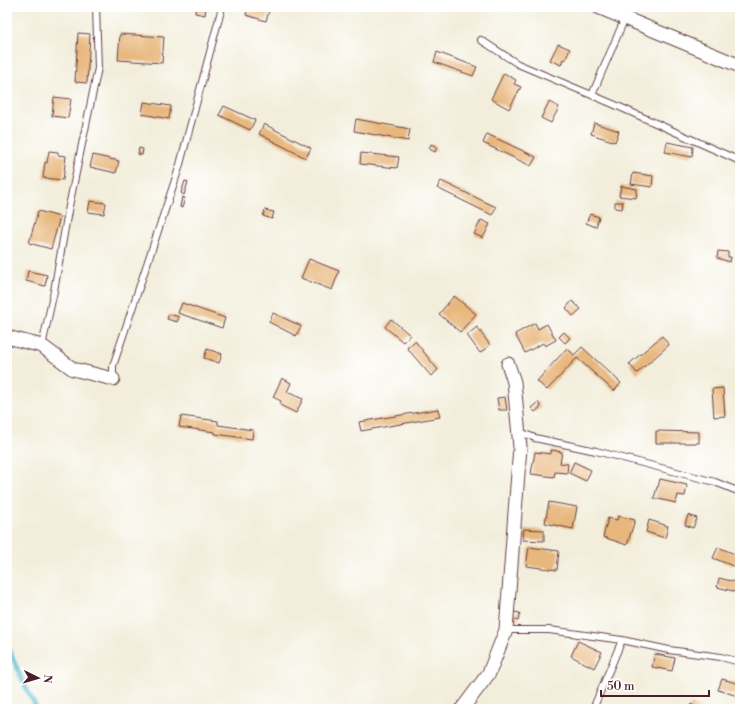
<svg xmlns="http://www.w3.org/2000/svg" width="747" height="716" viewBox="0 0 747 716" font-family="'Libre Bodoni',serif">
	<rect width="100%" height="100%" fill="#fff"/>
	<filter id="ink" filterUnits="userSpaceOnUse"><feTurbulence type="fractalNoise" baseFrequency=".025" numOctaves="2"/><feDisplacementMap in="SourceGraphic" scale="8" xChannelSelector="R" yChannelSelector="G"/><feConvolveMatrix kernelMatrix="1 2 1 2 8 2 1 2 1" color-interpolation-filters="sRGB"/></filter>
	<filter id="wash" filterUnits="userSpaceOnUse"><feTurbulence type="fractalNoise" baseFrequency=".012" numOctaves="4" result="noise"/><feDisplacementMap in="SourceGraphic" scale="16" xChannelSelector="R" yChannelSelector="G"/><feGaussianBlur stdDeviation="0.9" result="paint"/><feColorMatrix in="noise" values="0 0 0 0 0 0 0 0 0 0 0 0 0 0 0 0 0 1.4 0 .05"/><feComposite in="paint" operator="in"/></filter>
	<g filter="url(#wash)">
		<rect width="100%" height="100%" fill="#f3eedb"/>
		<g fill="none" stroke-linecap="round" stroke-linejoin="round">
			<path stroke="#58bed6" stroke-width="4.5" d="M7,644L22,680L37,709"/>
		</g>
		<g id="blocks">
			<path fill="#e8b77d" d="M196,7H206L205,15L195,13Z
				M248,7H270L266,21L246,15Z
				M78,33L90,34L87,83L75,82Z
				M120,34L164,37L162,63L118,60Z
				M558,44L570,49L565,60L563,59L561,65L550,60Z
				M437,52L477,67L473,76L434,62Z
				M504,73L516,80L514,84L521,87L509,109L491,99Z
				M54,97L71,99L68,118L52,116Z
				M144,102L171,106L169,119L142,114Z
				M549,102L559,107L551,123L541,118Z
				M224,106L255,120L250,130L219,115Z
				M356,119L410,129L408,141L354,131Z
				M594,123L619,131L615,142L591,134Z
				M264,124L311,148L306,158L259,134Z
				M487,134L536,157L531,166L483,143Z
				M667,142L693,147L692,157L665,152Z
				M431,144L437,147L435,152L429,149Z
				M139,148L143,149L142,155L138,154Z
				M49,151L58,152V155L66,156L63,180L43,178L45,162L47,163Z
				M361,153L399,157L397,168L360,164Z
				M93,155L119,161L116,173L90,167Z
				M633,173L653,176L652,187L631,184Z
				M185,181L188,182L184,195L181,193Z
				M441,181L496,207L492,215L437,188Z
				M621,186L637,189L636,198L619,196Z
				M182,197L185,198L182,208L180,207Z
				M90,201L106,203L104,214L88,212Z
				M615,202H623L622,209L615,208Z
				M265,210L274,212L272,219L263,216Z
				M38,211L60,217L51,249L29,243Z
				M590,214L599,217L596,227L586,223Z
				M481,220L490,224L483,238L474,234Z
				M718,251L728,252V257H731L730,262L717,258Z
				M309,259L339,271L332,290L301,278Z
				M28,271L47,275L45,286L26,281Z
				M454,296L476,314L460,332L439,314Z
				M572,301L581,309L573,316L566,308Z
				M182,303L225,318L222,328L178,313Z
				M273,313L301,326L296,336L269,322Z
				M169,314L179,317L177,322L167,319Z
				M391,319L410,335L403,342L385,327Z
				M535,323L538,329L547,324L556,340L545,346L543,343L525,353L515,334Z
				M477,327L490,345L480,353L467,335Z
				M564,332L570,338L565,343L559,337Z
				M662,336L669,345L637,373L629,364Z
				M415,341L438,370L431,376L407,348Z
				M582,347L621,383L614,391L577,358L547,390L537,381L567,348L574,355Z
				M207,349L222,354L219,363L204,358Z
				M282,378L291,383L287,392L303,399L296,413L280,405L281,401L273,397Z
				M723,388L725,416L714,417L712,389Z
				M505,397L507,410H499L497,398Z
				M538,402L541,407L535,412L531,408Z
				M438,409L440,417L361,431L359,422Z
				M181,416L218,421V425L253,430L252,439L215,434V432L179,427Z
				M656,431L699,432V443H656Z
				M551,450L562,452L560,463L568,464L567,473L555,472L554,477L531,474L535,452L551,454Z
				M574,462L591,470L586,481L569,473Z
				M660,479L687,485L685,496L678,495L676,503L654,498L657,487H658Z
				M549,502L577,507L573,529L545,523Z
				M688,515L697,518L693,528L685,525Z
				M618,516L635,520L627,545L603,537L608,518L617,520Z
				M649,520L668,526L665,538L646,532Z
				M524,529L544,530V541L523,540Z
				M529,547L559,551L557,570L526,566Z
				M718,547L737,555L733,566L713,558Z
				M719,578L739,583L737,592L717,587Z
				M514,612L520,613L518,621L513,619Z
				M578,641L602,652L594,668L571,656Z
				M655,654L675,658L672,671L652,667Z
				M722,679L740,684L738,696L718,690Z
				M691,704L701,709H689Z"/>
		</g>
	</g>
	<g filter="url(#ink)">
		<use href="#blocks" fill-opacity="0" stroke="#633e45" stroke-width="1"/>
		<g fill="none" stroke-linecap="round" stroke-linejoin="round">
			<defs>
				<path id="service" d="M481,40L518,64L613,104L740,161
					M592,95L625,18
					M42,346L54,291L68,211L98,68L96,7
					M113,379V366L179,168L222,7
					M520,432L535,438L596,451L715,482L740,492
					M506,630H549L622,640L669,650L721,657L740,662
					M593,709L622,640"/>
				<path id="minor" d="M598,7L740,66
					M7,337L42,346L73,369L113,379
					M462,709L489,673L506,630L520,447L514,382L508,364"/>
			</defs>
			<use href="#service" stroke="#633e45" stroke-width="8"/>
			<use href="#minor" stroke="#633e45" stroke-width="15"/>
			<use href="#service" stroke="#fff" stroke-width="6"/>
			<use href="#minor" stroke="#fff" stroke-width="13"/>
		</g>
	</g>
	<rect width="747" height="716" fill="none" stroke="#fff" stroke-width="24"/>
	<g transform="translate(38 678) rotate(95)" stroke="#ffffff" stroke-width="3" paint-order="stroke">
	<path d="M0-3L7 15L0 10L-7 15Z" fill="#4a1f2b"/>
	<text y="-6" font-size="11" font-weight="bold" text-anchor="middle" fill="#4a1f2b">N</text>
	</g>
	<path d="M601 690v6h108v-6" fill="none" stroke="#4a1f2b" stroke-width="2"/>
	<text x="607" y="690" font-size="12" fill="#4a1f2b" stroke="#ffffff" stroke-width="3" paint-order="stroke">50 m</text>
</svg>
